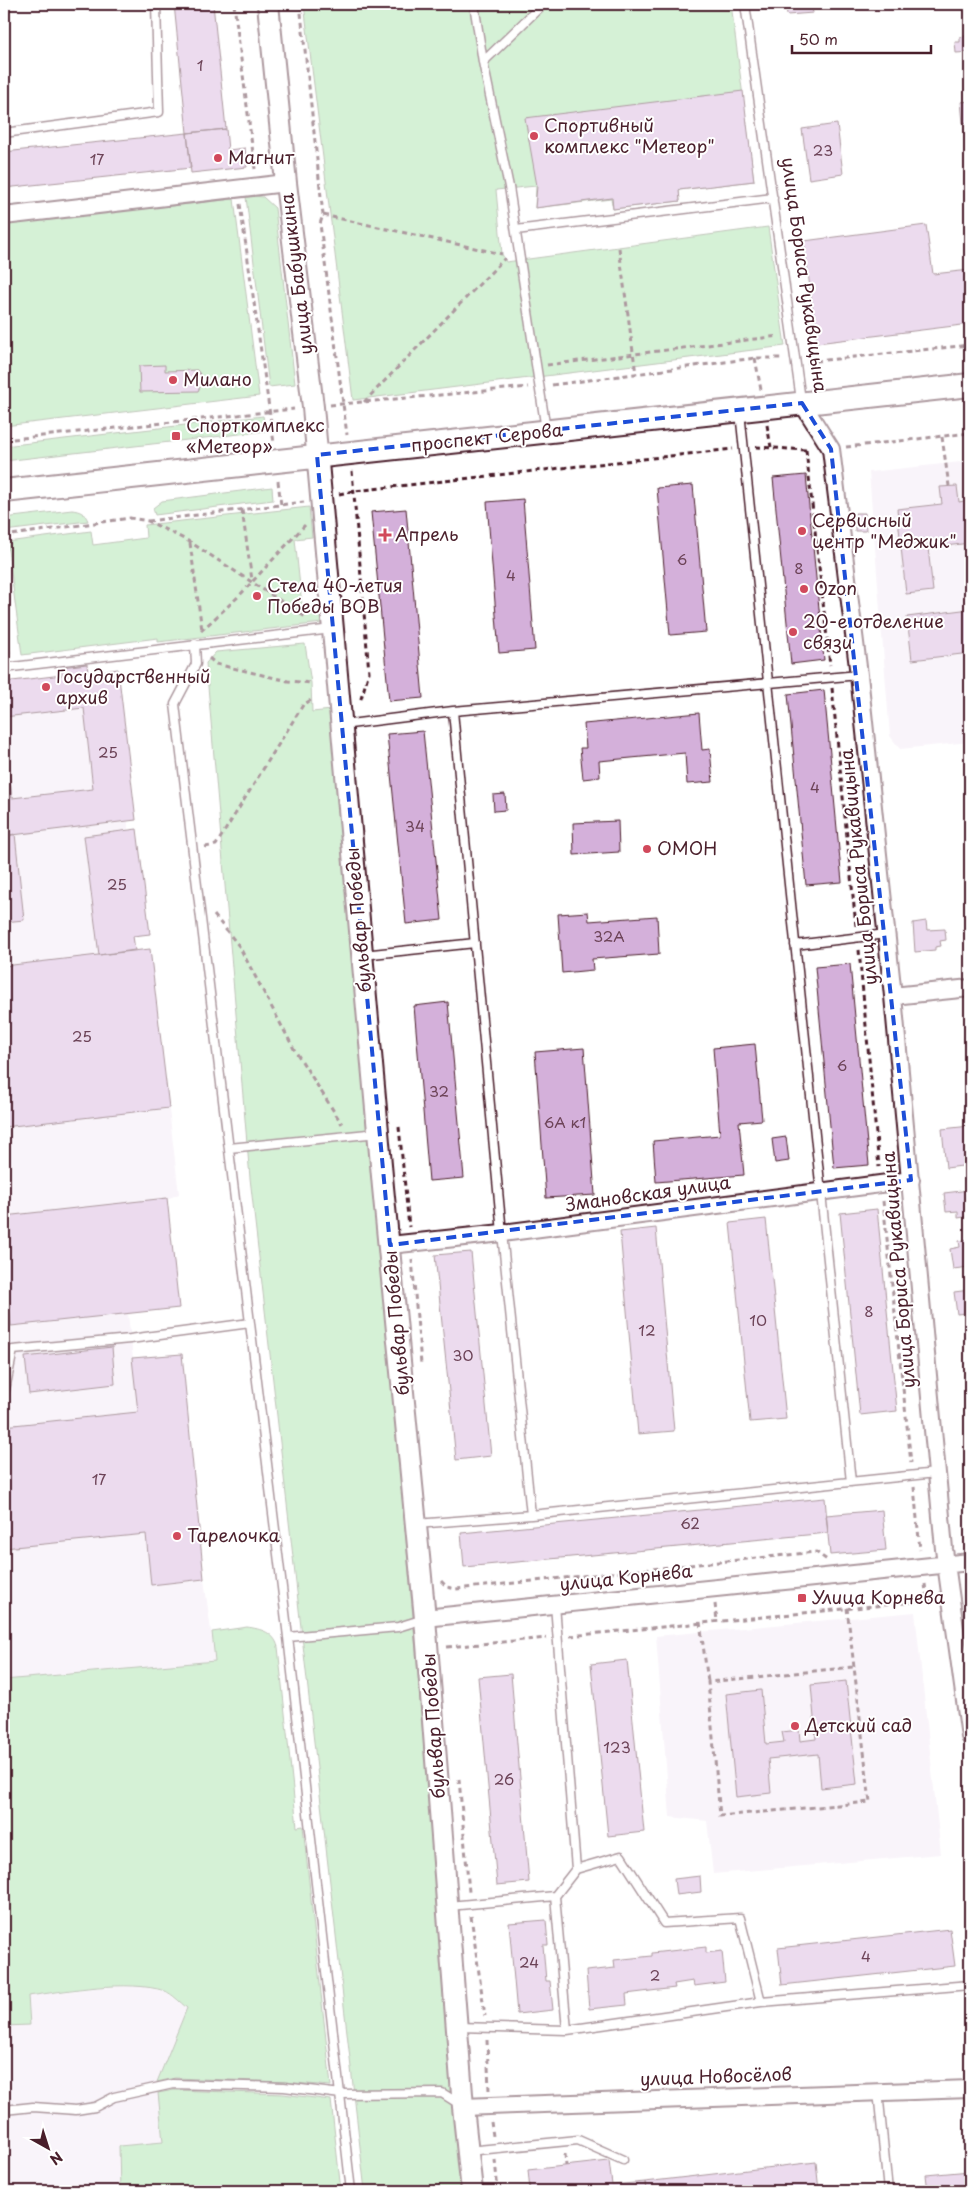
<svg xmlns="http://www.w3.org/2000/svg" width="974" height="2195" viewBox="0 0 974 2195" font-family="'Playpen Sans',sans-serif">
	<rect width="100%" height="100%" fill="#fff"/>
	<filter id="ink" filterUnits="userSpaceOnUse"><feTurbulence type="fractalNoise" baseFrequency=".02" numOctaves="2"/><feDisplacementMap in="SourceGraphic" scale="10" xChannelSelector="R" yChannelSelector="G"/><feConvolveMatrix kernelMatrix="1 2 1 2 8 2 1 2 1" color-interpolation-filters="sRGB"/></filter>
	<g filter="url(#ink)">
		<path fill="#f2e7f4" d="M970,461V742L900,749L890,736L869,472Z
			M87,664L136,820L128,821V830L137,829L150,934L134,936L135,950L150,949L179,1194L167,1199L179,1308L128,1314L133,1358L182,1354L204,1579L215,1661L4,1680V682L62,675L61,667Z
			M915,1612L941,1854L713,1874L707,1821L670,1817L656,1636Z
			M140,1986L166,1992L187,2008L157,2082L163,2142L119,2146L120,2191H4V2026L30,2025L28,1996L95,1988Z"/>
		<path fill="#a3dfa5" stroke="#767f68" d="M304,4H731L754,181L679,190L680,201L613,209L611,199L535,208L536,186L496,190L502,254L506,262L768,227L785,346L353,400Z
			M254,196L263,197L275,208L295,384L269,387L246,197Z
			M234,199L259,396L4,426V224Z
			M263,416L266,431L4,461V446Z
			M272,487L273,500L155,515L153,508L162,501Z
			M309,507L312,537L295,539L303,615L321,613L322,623L158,642V638L22,655L7,542L91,531L93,545L146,538L145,525Z
			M72,510C80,511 85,513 88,521L4,531V518Z
			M305,644L311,683L312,712L332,710L417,1662L461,2191H365L250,1178L206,663L216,652Z
			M247,1627C261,1629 274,1632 278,1647L297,1827L303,1826L331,2086L284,2082L175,2078L157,2082L187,2008C180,2002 172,1994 165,1991C128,1979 67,1991 28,1996L30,2025L4,2026V1680L215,1661L212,1632Z
			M174,2090L283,2094L331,2100L341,2191H120L119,2146L163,2142L158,2093Z"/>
		<path fill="#d4b0da" stroke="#4a1f2b" d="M174,4H213L226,129L187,133Z
			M786,4H817V8H812L813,13L787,15Z
			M970,35V52L956,53L955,42H960V37Z
			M743,91L754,181L679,190L680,201L613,209L612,198L535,208L537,186L525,118Z
			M970,101V122L963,123L961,102Z
			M837,124L843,174L809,179L802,129Z
			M226,129L228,150L245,148L247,167L191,173L187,133Z
			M187,133L191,168L4,188V152Z
			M926,225L933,274L970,270V324L817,343L804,241Z
			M165,365V371L197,370L202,377H206L207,383H202L198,391L140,392L139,366Z
			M806,475L824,660L791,664L773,478Z
			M693,485L706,632L670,635L657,488Z
			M957,486L959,502L970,500V543L928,548L933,591L906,594L897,509L942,504L940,487Z
			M523,499L535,650L499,653L487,502Z
			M406,509L423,698L389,701L371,512Z
			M855,513H865L866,531H855Z
			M970,609V653L912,660L907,617Z
			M87,664L88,673L118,669L136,820L4,836V721L12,798L93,789L84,708L4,717V682L62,675L61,667Z
			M824,690L842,882L806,885L788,694Z
			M699,713L702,750L710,749L713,782L687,784L685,753L599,761L600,777L583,779L580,748H586L584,724Z
			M423,731L442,920L406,924L387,734Z
			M505,794L506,810L494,811L493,795Z
			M618,821L619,852L574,855L573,823Z
			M137,829L150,934L133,936L135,950L99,955L84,836Z
			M15,834L24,920L4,922V836Z
			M588,912L589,921L657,916L659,954L592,959L593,970L562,973L558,914Z
			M926,921L927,930L945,929L946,940L940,941L941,946L935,947V950L915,952L913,923Z
			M150,949L169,1108L4,1127V966Z
			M850,964L869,1165L834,1168L815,967Z
			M448,1002L464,1178L429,1181L414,1006Z
			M755,1044L762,1120L739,1122L744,1175L656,1182L653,1141L720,1135L713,1048Z
			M584,1048L595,1195L546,1198L535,1052Z
			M970,1126V1165L946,1168L942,1129Z
			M786,1137L789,1161L775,1163L772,1139Z
			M970,1190V1216L958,1218V1211L946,1212L944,1193Z
			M167,1198L179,1308L11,1326L4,1254V1216Z
			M877,1209L897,1411L860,1415L840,1213Z
			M766,1219L786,1419L750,1422L730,1223Z
			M656,1228L674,1431L638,1434L620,1232Z
			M970,1239V1267L953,1269L950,1249L960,1247L959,1241Z
			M471,1252L491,1456L456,1460L435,1255Z
			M970,1290V1320H967L966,1313L957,1314L954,1292Z
			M112,1347L115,1384L29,1394L25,1357Z
			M182,1354L204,1579L151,1585L146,1534L4,1548V1426L138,1412L132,1358Z
			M965,1370H970V1386L966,1387Z
			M825,1498L828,1533L464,1567L461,1533Z
			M882,1510L886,1550L830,1555L826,1515Z
			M627,1660L644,1832L608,1836L591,1664Z
			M511,1674L529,1882L497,1885L478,1677Z
			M846,1681L857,1784L821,1788L818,1754L768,1759L771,1793L736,1797L726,1694L761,1690L766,1744L784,1742L782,1732L799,1730L800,1741L816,1739L811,1685Z
			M700,1876L701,1892L676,1895L674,1879Z
			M546,1920L548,1945H543L546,1981H550L553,2010L517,2014L509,1923Z
			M950,1929L955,1966L782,1985L778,1948Z
			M706,1947V1953L722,1951L725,1982L694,1986L693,1981L674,1984L675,1988L626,1994L627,2005L589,2009L586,1971L615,1968L614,1960L652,1956V1953Z
			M609,2161L612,2185L645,2182L646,2191H530L528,2170Z
			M816,2162L819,2191H646L645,2182Z
			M970,2171V2191H928L926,2175Z"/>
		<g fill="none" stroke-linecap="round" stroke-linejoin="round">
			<defs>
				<path id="service" d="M474,4L483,62L509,187L546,430
					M745,4L801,400
					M483,62L543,4
					M4,133L159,112L156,4
					M516,230L773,198
					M740,412L851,1482
					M195,644L196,664L175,704L288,1637L351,2191
					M4,668L332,629
					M453,711L502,1233L531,1515
					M342,725L453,711L859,675
					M795,945L886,934
					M363,955L475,943
					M229,1148L378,1133
					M4,1395L13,1350L130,1339L250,1323
					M416,1524L531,1515L936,1473
					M288,1637L398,1627L424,1619
					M576,1869L621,1856L664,1923L740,1918L761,2002
					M555,1896L567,2030
					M449,1906L555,1896L576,1869L555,1605
					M457,2027L567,2030L761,2002L970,1985
					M878,2091L888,2191
					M4,2110L33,2107L76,2110L95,2107L114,2097L173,2084L284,2087L341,2094L442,2093L461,2105
					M468,2151L578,2140L623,2160"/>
				<path id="minor" d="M4,216L286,183
					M802,403L831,449L859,675L893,996L944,1549L970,1737
					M893,996L970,988
					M390,1245L502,1233L911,1180
					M425,1618L970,1562
					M463,2107L970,2089"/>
				<path id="tertiary" d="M268,4L286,183L313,407L383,1187L425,1618L463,2107L472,2191"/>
				<path id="secondary" d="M4,491L970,385"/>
			</defs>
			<use href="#service" stroke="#4a1f2b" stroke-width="11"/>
			<use href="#minor" stroke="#4a1f2b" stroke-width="20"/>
			<use href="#tertiary" stroke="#4a1f2b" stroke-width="24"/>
			<use href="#secondary" stroke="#4a1f2b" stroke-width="26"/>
			<path stroke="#4a1f2b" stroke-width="3" stroke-dasharray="5 4" stroke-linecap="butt" d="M234,4L255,169
				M300,4L323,215L320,224L347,435
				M240,204L274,443
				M323,215L502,254
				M619,248L636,374
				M755,358L761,390
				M807,362L970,345
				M547,365L779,336
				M552,385L755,358H783
				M364,402L505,258
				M330,405L528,387
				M767,425L771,447
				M942,437L949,486
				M4,440L294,409
				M756,447L807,450
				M846,447L970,433
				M806,450L830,665
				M352,471L369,672L360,702
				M278,481L281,505
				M339,494L354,491L733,449
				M242,510L252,580
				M148,521L304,502
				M4,536L130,518L148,521L190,542L307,618
				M190,543L202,630
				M4,613L9,654
				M201,631L239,596L305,525
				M209,658L216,664L288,681L311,683
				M832,688L856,926
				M205,847L216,845L303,705L311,700
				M214,915L239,946L294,1049L342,1124
				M859,950L879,1167
				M399,1127L409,1227
				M883,1201L911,1463
				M412,1259L421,1364
				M914,1487L920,1550
				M441,1581L447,1587L456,1589L816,1552L827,1560
				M925,1584L927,1600
				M715,1604L717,1621
				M847,1608L870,1802L720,1816L708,1682L853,1667
				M700,1622L708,1682
				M570,1636L935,1600
				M447,1647L547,1638
				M459,1779L469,1892
				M471,1916L485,2016
				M487,2040L489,2091
				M491,2122L493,2136
				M565,2154L566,2166
				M495,2160L498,2191"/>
			<use href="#service" stroke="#fff" stroke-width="8"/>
			<use href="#minor" stroke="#fff" stroke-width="16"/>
			<use href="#tertiary" stroke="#fff" stroke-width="20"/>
			<use href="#secondary" stroke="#fff" stroke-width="22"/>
		</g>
	</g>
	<path d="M0 0H974V2195H0ZM802,403L831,449L911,1180L390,1245L317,455Z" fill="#fff" fill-opacity=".55" fill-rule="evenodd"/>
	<path fill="none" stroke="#1d4ed8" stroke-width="4" stroke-dasharray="10 6" stroke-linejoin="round" d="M802,403L831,449L911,1180L390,1245L317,455Z"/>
	<g fill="#d1495b" stroke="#fff" stroke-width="2">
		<circle cx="534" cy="136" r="5"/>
		<circle cx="218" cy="158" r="5"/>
		<circle cx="173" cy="380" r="5"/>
		<rect x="171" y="431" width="10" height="10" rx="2.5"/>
		<circle cx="802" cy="531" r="5"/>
		<path d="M382.5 527.5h5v5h5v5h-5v5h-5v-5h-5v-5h5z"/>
		<circle cx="804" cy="589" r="5"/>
		<circle cx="257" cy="596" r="5"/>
		<circle cx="793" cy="632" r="5"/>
		<circle cx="46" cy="687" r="5"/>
		<circle cx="647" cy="849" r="5"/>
		<circle cx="177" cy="1536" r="5"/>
		<rect x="797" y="1593" width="10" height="10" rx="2.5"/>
		<circle cx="795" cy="1726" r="5"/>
	</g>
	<g text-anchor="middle" stroke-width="4" stroke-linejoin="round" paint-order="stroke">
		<g font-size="15" fill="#6c4357">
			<text x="200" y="71">1</text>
			<text x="823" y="156">23</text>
			<text x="97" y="165">17</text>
			<text x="682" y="565">6</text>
			<text x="799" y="574">8</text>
			<text x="511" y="581">4</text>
			<text x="108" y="758">25</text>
			<text x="815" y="793">4</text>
			<text x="415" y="832">34</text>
			<text x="117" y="890">25</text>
			<text x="609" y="942">32А</text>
			<text x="82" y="1042">25</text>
			<text x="842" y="1071">6</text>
			<text x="439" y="1097">32</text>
			<text x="565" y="1128">6А к1</text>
			<text x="869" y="1317">8</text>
			<text x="758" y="1326">10</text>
			<text x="647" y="1336">12</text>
			<text x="463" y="1361">30</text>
			<text x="99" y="1485">17</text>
			<text x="690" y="1529">62</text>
			<text x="617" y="1753">123</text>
			<text x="504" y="1785">26</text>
			<text x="866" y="1962">4</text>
			<text x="529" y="1968">24</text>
			<text x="655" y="1981">2</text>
		</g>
		<g font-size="18" fill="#4a1f2b" stroke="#fff" text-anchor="start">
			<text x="544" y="132">Спортивный<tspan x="544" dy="21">комплекс "Метеор"</tspan></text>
			<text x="228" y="164">Магнит</text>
			<text x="183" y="386">Милано</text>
			<text x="186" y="432">Спорткомплекс<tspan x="186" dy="21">«Метеор»</tspan></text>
			<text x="812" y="527">Сервисный<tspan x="812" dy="21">центр "Меджик"</tspan></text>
			<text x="395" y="541">Апрель</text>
			<text x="267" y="592">Стела 40-летия<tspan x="267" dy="21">Победы ВОВ</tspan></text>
			<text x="814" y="595">Ozon</text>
			<text x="803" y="628">20-е отделение<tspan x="803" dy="21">связи</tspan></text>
			<text x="56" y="683">Государственный<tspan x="56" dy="21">архив</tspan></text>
			<text x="657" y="855">ОМОН</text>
			<text x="187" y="1542">Тарелочка</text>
			<text x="812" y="1604">Улица Корнева</text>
			<text x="805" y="1732">Детский сад</text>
		</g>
		<g font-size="18" fill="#4a1f2b" stroke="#fff">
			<text transform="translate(297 274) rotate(-97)" y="6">улица Бабушкина</text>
			<text transform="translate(804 275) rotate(82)" y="6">улица Бориса Рукавицына</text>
			<text transform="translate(487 438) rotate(-6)" y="6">проспект Серова</text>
			<text transform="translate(859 867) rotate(-96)" y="6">улица Бориса Рукавицына</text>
			<text transform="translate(359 920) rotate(-95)" y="6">бульвар Победы</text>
			<text transform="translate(648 1194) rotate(-8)" y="6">Змановская улица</text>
			<text transform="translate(899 1270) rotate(-95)" y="6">улица Бориса Рукавицына</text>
			<text transform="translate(397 1323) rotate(-95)" y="6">бульвар Победы</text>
			<text transform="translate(626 1578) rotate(-6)" y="6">улица Корнева</text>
			<text transform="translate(434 1726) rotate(-94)" y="6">бульвар Победы</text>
			<text transform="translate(716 2077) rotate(-2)" y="6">улица Новосёлов</text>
		</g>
	</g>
	<rect width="974" height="2195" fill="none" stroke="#fff" stroke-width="20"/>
	<rect x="10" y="10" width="954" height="2175" fill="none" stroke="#4a1f2b" stroke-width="2" filter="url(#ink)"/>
	<g transform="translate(48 2148) rotate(141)" stroke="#ffffff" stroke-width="4" paint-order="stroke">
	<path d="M0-4L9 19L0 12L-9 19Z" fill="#4a1f2b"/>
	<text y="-8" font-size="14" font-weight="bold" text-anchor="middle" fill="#4a1f2b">N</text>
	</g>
	<path d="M792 45v8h139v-8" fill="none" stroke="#4a1f2b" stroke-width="2.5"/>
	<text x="799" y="45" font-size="15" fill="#4a1f2b" stroke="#ffffff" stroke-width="4" paint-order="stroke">50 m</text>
</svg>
